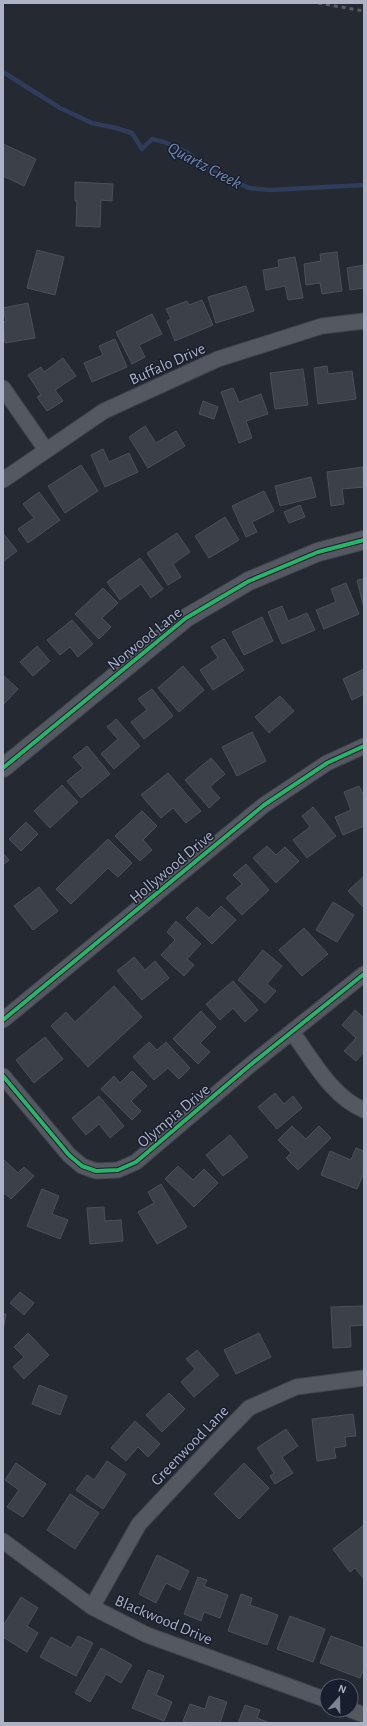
<svg xmlns="http://www.w3.org/2000/svg" width="367" height="1726" viewBox="0 0 367 1726" font-family="'Alegreya Sans',sans-serif">
	<rect width="100%" height="100%" fill="#252932"/>
	<g fill="none" stroke-linecap="round" stroke-linejoin="round">
		<path stroke="#2f3c5a" stroke-width="4.5" d="M3,72L60,108L92,123L116,128L132,133L142,149L152,139L164,142L187,152L207,168L249,188L270,190L364,185"/>
	</g>
	<path fill="#3c4049" stroke="#4c505a" d="M3,144L36,159L24,186L3,176Z
		M75,182L113,184L112,201L101,200L100,227L76,226L77,201H75Z
		M37,250L64,257L55,295L27,288Z
		M337,252L342,291L322,294L320,283L306,285L304,264L321,261L320,254Z
		M295,257L303,298L288,300L285,286L266,290L263,270L279,267L278,260Z
		M364,265V288L350,290L347,268Z
		M246,286L254,311L216,323L208,297Z
		M202,300L213,325L175,341L167,321L171,319L166,309L187,301L189,305Z
		M28,303L35,338L5,343L3,322L6,321L3,308Z
		M152,314L162,334L139,345L145,357L132,364L116,332Z
		M115,339L127,367L92,382L84,363L103,355L99,346Z
		M63,358L76,376L55,390L63,401L47,411L37,397L41,395L28,375L41,367L44,372Z
		M327,366L328,374L352,371L356,399L318,404L314,368Z
		M303,369L308,405L275,409L270,373Z
		M233,388L239,402L261,394L268,414L246,421L252,438L239,443L221,392Z
		M203,401L218,407L214,419L199,414Z
		M145,426L156,443L176,431L185,446L148,468L129,437Z
		M103,449L109,462L129,453L138,472L105,487L91,455Z
		M81,465L98,491L65,513L48,486Z
		M363,467L364,487L342,489L344,504L331,506L327,472Z
		M311,477L316,497L280,506L275,486Z
		M264,491L274,511L252,522L257,532L246,537L232,506Z
		M39,492L60,520L28,543L18,529L34,518L23,504Z
		M300,505L305,517L289,523L284,512Z
		M225,517L239,540L209,558L195,536Z
		M3,533L17,551L3,562Z
		M177,533L190,552L173,564L181,577L168,585L147,553Z
		M140,558L163,589L151,598L141,584L120,600L107,582Z
		M364,579V608L357,580Z
		M346,583L359,614L324,629L316,610L336,602L331,589Z
		M103,588L118,603L102,618L111,627L99,639L75,614Z
		M282,606L288,621L307,613L315,630L282,644L268,612Z
		M262,617L273,641L244,655L232,632Z
		M72,620L93,644L78,657L70,647L60,655L47,640Z
		M224,639L244,670L213,690L200,670L218,658L211,647Z
		M37,646L50,661L33,676L20,662Z
		M183,666L204,690L179,712L158,688Z
		M364,669V694L352,700L343,679Z
		M3,675L18,689L3,705Z
		M152,689L173,716L144,739L131,722L147,710L138,699Z
		M280,696L294,711L269,733L255,717Z
		M116,719L140,746L114,769L101,754L118,739L107,727Z
		M252,732L266,761L237,776L222,747Z
		M87,746L110,774L81,798L67,781L83,768L73,757Z
		M211,758L225,774L210,787L220,798L209,808L185,780Z
		M168,773L201,811L186,823L173,808L161,818L141,795Z
		M62,785L78,802L50,828L34,811Z
		M359,786L364,796V826L343,835L335,817L351,810L344,792Z
		M313,807L336,836L307,858L293,840L310,827L302,816Z
		M142,811L157,826L143,840L152,850L140,861L115,836Z
		M26,822L38,834L21,851L9,839Z
		M108,839L132,863L118,877L108,868L71,904L56,889Z
		M267,846L276,855L285,847L299,861L276,883L253,858Z
		M3,853L9,860L3,865Z
		M246,864L269,890L242,915L226,898L242,884L233,875Z
		M364,876V908L348,891Z
		M39,887L58,911L33,930L14,906Z
		M333,902L354,915L337,942L316,930Z
		M221,906L236,920L212,944L186,918L197,907L209,918Z
		M176,921L201,944L187,959L194,965L184,976L161,955L175,940L167,932Z
		M304,928L328,954L302,976L279,950Z
		M263,950L282,966L267,984L276,991L265,1003L238,980Z
		M134,957L145,970L155,961L169,978L142,1000L117,971Z
		M233,981L258,1010L245,1022L233,1008L220,1020L206,1004Z
		M114,986L142,1017L88,1067L51,1026L66,1012L75,1022Z
		M355,1010L364,1018V1052L356,1061L344,1051L356,1038L342,1025Z
		M201,1011L216,1027L200,1043L210,1052L198,1064L173,1039Z
		M45,1037L63,1059L34,1083L16,1060Z
		M149,1042L157,1050L166,1042L190,1068L179,1079L168,1068L154,1080L133,1057Z
		M132,1071L147,1086L131,1101L141,1111L132,1120L101,1089L114,1076L120,1083Z
		M275,1093L284,1104L293,1096L302,1108L277,1129L258,1107Z
		M99,1096L124,1126L110,1138L99,1124L86,1135L72,1118Z
		M292,1126L306,1139L319,1126L331,1138L298,1170L286,1158L291,1153L278,1140Z
		M230,1135L248,1157L223,1176L206,1155Z
		M356,1148L364,1151V1172L357,1189L321,1175L330,1151L351,1160Z
		M3,1159L18,1173L24,1167L34,1176L11,1199L3,1192Z
		M178,1166L193,1180L204,1169L218,1183L194,1207L165,1179Z
		M161,1184L187,1227L157,1244L138,1212L154,1203L148,1192Z
		M42,1189L59,1196L52,1214L68,1220L60,1239L27,1226Z
		M104,1207L105,1221L121,1220L123,1241L90,1244L87,1208Z
		M20,1292L34,1303L24,1315L10,1303Z
		M364,1306V1325L350,1326L351,1347L333,1348L331,1307Z
		M3,1314H6L3,1330Z
		M28,1333L49,1355L24,1379L13,1367L24,1357L14,1347Z
		M259,1333L271,1357L236,1374L224,1350Z
		M197,1350L219,1375L194,1397L181,1382L195,1369L186,1359Z
		M39,1385L67,1396L60,1415L32,1404Z
		M169,1393L185,1409L162,1432L146,1415Z
		M353,1414L356,1436L345,1437L346,1446L334,1448L336,1458L317,1461L312,1419Z
		M135,1421L160,1444L148,1457L138,1447L126,1461L111,1448Z
		M286,1429L298,1446L282,1457L293,1473L275,1484L270,1476L274,1473L257,1448Z
		M107,1461L126,1474L103,1509L76,1490L87,1475L94,1480Z
		M16,1463L46,1484L23,1517L7,1507L19,1490L5,1480Z
		M244,1463L269,1488L239,1519L214,1494Z
		M70,1494L99,1513L75,1549L47,1530Z
		M364,1525V1579L355,1568L350,1572L333,1549Z
		M157,1555L189,1571L180,1590L166,1583L156,1603L139,1594Z
		M198,1577L207,1580L204,1586L228,1595L220,1618L204,1612L201,1621L184,1614Z
		M241,1594L252,1598L250,1605L278,1615L267,1645L228,1631Z
		M21,1597L38,1608L27,1626L38,1633L27,1652L3,1637V1626Z
		M290,1616L325,1629L313,1662L277,1649Z
		M78,1636L93,1643L76,1676L40,1657L51,1637L71,1648Z
		M331,1636L364,1648V1668L360,1678L320,1663Z
		M101,1648L132,1665L121,1683L106,1674L90,1702L75,1693Z
		M148,1670L164,1676L156,1695L172,1702L164,1721L132,1708Z
		M209,1696L227,1702L220,1723H188L183,1721L190,1704L205,1709Z
		M245,1705L260,1710L257,1718L270,1723H238Z"/>
	<g fill="none" stroke-linecap="round" stroke-linejoin="round">
		<defs>
			<path id="minor" d="M3,388L46,450
				M3,480L104,411L218,359L322,326L364,321
				M3,1020L264,805L327,763L364,746
				M292,1032C312,1059 332,1097 364,1110
				M3,1076L69,1155L82,1166L96,1171L118,1170L136,1162L249,1066L364,974
				M3,1541L92,1607L147,1635L327,1700
				M92,1607L139,1524L218,1440L249,1408L296,1387L364,1378
				M351,1710L364,1715"/>
			<path id="tertiary" d="M3,768L186,618L249,581L318,552L364,540"/>
		</defs>
		<use href="#minor" stroke="#42454d" stroke-width="17"/>
		<use href="#tertiary" stroke="#42454d" stroke-width="20"/>
		<use href="#minor" stroke="#545860" stroke-width="15"/>
		<use href="#tertiary" stroke="#545860" stroke-width="18"/>
		<path stroke="#585b64" stroke-width="3" stroke-dasharray="4 4" stroke-linecap="butt" d="M318,3L364,11"/>
		<defs>
			<path id="cycleway" d="M3,768L186,618L249,581L318,552L364,540
				M3,1020L264,805L327,763L364,746
				M3,1076L69,1155L82,1166L96,1171L118,1170L136,1162L249,1066L364,974"/>
		</defs>
		<use href="#cycleway" stroke="#181e2d" stroke-width="6"/>
		<use href="#cycleway" stroke="#2db169" stroke-width="4"/>
	</g>
	<g text-anchor="middle" stroke-width="3" stroke-linejoin="round" paint-order="stroke">
		<g font-size="16" fill="#adb3c5" stroke="#181e2d">
			<text transform="translate(167 363) rotate(-24)" y="6">Buffalo Drive</text>
			<text transform="translate(144 638) rotate(-39)" y="6">Norwood Lane</text>
			<text transform="translate(171 866) rotate(-40)" y="6">Hollywood Drive</text>
			<text transform="translate(173 1115) rotate(-40)" y="6">Olympia Drive</text>
			<text transform="translate(189 1445) rotate(-46)" y="6">Greenwood Lane</text>
			<text transform="translate(164 1619) rotate(23)" y="6">Blackwood Drive</text>
		</g>
		<g font-size="17" font-style="italic" fill="#7486af" stroke="#181e2d">
			<text transform="translate(205 165) rotate(28)" y="6">Quartz Creek</text>
		</g>
	</g>
	<rect width="367" height="1726" fill="none" stroke="#adb3c5" stroke-width="8"/>
	<g transform="translate(339 1698) rotate(20)"><circle r="19" fill="#181e2d" stroke="#545a6a"/>
	<path d="M0-3L7 15L0 10L-7 15Z" fill="#7d8392"/>
	<text y="-6" font-size="11" font-weight="bold" text-anchor="middle" fill="#adb3c5">N</text>
	</g>
</svg>
